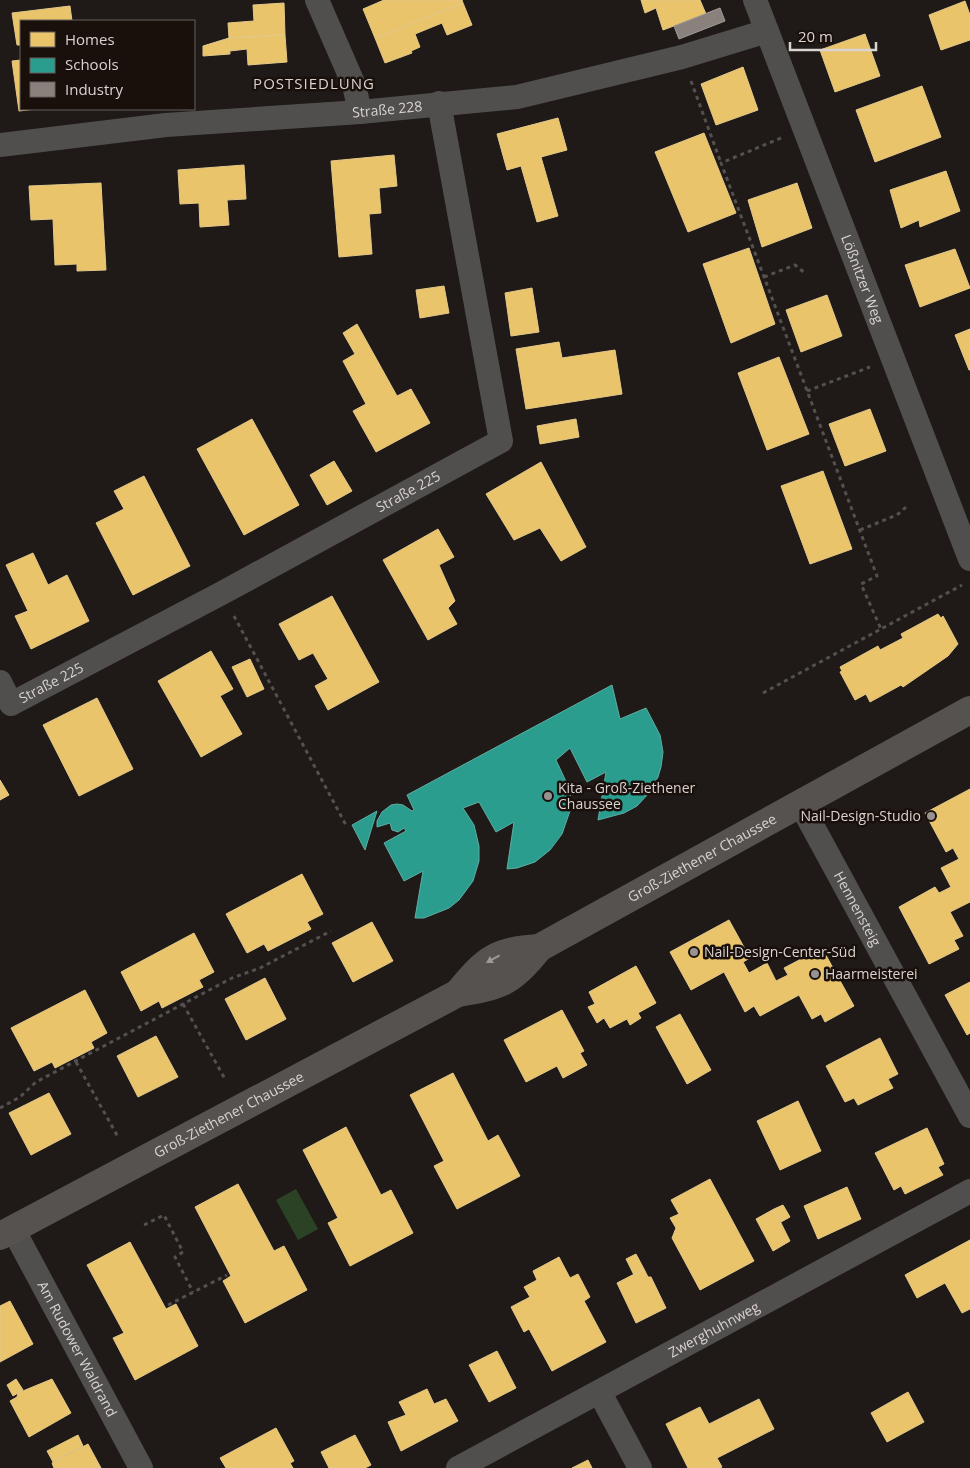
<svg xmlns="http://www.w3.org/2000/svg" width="970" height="1468" viewBox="0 0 970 1468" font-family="'Open Sans',sans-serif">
	<rect width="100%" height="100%" fill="#1f1a18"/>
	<path fill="#2c4224" d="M296,1189L318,1229L298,1240L276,1200Z"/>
	<path fill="#e9c46a" stroke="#e4c889" d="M384,0H462L463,3L375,38L363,9Z
		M641,0H700L706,14L663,30L656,8L645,13Z
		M965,1L970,15V40L941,50L929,15Z
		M284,3L285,35L229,38L228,23L254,21L253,5Z
		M463,3L472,25L447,35L442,23L415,34L420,47L411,51L412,53L385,63L375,38Z
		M70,6L72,21H21V45H17L12,13Z
		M865,34L880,76L835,92L820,50Z
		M285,35L287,62L248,65L247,49L230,51L229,38Z
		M229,38L230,54L203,56V46Z
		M21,60V109H36L19,111L12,61Z
		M743,67L758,110L716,125L701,84Z
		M922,86L941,137L875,162L856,110Z
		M558,118L567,150L541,157L558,216L537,222L521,166L507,170L497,134Z
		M704,133L736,213L688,232L655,152Z
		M394,155L397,186L379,188L381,213L369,214L372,254L339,257L331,161Z
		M244,165L246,199L227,200L229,225L200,227L199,203L180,204L178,170Z
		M946,171L960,211L920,227L919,220L901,228L890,190Z
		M101,183L106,270L77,271V264L55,265L53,219L31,220L29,186Z
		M797,183L812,228L762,247L748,200Z
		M749,248L775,324L731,343L703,264Z
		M955,249L970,288L920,307L905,265Z
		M444,286L449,313L420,318L416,290Z
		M532,288L539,332L511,336L505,293Z
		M827,295L842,336L801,352L786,310Z
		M357,324L397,396L411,389L430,423L376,452L353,411L366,404L343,361L355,354L343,333Z
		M970,329V370H969L955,335Z
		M559,342L562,358L615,350L622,394L526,409L516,349Z
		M779,357L809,434L767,450L738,373Z
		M870,409L886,451L845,466L829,424Z
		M252,419L299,505L244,535L197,449Z
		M576,419L579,437L540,444L537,426Z
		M334,461L352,491L327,505L310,475Z
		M541,462L586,547L561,561L540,528L514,540L486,494Z
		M823,471L852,549L810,564L781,486Z
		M144,476L190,566L133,595L96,523L124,509L114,491Z
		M438,529L454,557L439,565L455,601L448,608L457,624L428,640L383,560Z
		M33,553L48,585L67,575L89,621L31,649L15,616L28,611L6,565Z
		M332,596L379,682L328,710L315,686L328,679L313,653L299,660L279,624Z
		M938,614L941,618L943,616L958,644L948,656L903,687L901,685L870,702L866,694L855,700L840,672L842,671L840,667L878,646L880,650L903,638L901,634Z
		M211,651L233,689L220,696L242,734L201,757L158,681Z
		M250,659L264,689L247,697L232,667Z
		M97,698L133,769L79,796L43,725Z
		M0,780L9,795L0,800Z
		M970,789V902L950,912L963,936L954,940L959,949L929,964L899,907L935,887L939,893L951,887L941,868L959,859L953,848L946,852L925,813Z
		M302,874L323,914L307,922L311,929L268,951L264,944L247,953L226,914Z
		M729,920L750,958L743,962L749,973L767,963L776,981L788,975L784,968L822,948L854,1006L825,1022L821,1014L812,1019L799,995L760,1016L754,1006L745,1012L724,972L691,990L670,952Z
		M372,922L393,961L353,982L332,943Z
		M194,933L214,972L199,980L203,987L162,1008L159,1001L141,1011L121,972Z
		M636,966L656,1003L638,1013L641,1018L630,1025L627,1019L610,1028L604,1018L597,1023L588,1007L595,1004L589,992Z
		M265,978L286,1019L246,1040L225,999Z
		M970,982V1033L967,1035L945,995Z
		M85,990L107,1033L91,1042L94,1048L55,1068L52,1062L34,1071L11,1028Z
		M562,1010L584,1051L580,1053L587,1065L563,1078L557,1066L526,1082L504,1040Z
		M680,1014L711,1070L687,1084L656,1027Z
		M156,1036L178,1077L138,1097L117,1056Z
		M880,1038L898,1074L888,1079L893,1088L858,1105L854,1098L845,1102L826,1066Z
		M453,1073L488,1141L498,1135L520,1176L457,1209L434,1166L444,1161L410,1095Z
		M49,1093L71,1134L31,1155L9,1113Z
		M798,1101L821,1151L780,1170L757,1121Z
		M346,1127L381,1195L391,1190L413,1233L350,1266L328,1223L338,1218L303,1150Z
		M927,1128L944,1164L938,1167L943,1175L905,1194L901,1186L894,1190L875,1153Z
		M710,1179L754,1261L700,1290L672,1238L676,1228L670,1218L679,1214L671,1200Z
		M238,1184L274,1251L284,1246L307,1290L245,1323L223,1281L231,1276L195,1207Z
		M847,1187L861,1219L818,1239L804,1206Z
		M783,1205L790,1217L781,1222L774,1209Z
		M774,1209L790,1241L773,1251L756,1219Z
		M970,1240V1309L962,1313L945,1283L917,1298L905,1275Z
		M130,1242L166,1309L176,1304L198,1346L135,1380L113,1338L124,1333L87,1265Z
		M636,1254L644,1269L634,1275L626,1259Z
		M559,1257L570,1278L578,1274L590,1297L584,1301L606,1342L552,1371L529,1329L524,1332L511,1307L530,1297L524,1287L537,1280L533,1271Z
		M644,1269L648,1277H651L666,1308L636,1323L617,1283Z
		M10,1301L33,1344L0,1362V1306Z
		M497,1351L516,1388L489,1402L469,1365Z
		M16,1379L23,1390L13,1396L7,1385Z
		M52,1379L71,1413L29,1437L10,1401L17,1397L18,1393Z
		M427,1389L434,1404L446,1399L458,1421L401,1451L388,1422L406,1415L399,1402Z
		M908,1392L924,1422L887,1442L871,1413Z
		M759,1399L774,1429L717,1458L722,1467L719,1468H688L666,1424L700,1407L709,1424Z
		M276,1428L294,1461L290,1463L293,1468H226L220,1458Z
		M78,1435L83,1446L53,1462L47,1451Z
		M355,1435L371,1465L365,1468H329L321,1452Z
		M88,1444L101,1468H54L52,1463Z
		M588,1460L592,1468H572Z"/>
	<path fill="#2a9d8f" stroke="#5fada2" d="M612,685L620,719L646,708L660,735L663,752L661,767L658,777L649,793L637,806L624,813L598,820L606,772L587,782L570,748L556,760L570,790L571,808L562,834L550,850L535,862L517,868L507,869L514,822L496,832L479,802L463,808L474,825L479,846V861L473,881L459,900L449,908L424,918H415L423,871L404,881L384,843L406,831L404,828L398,832L392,830L390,823L377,827V821L382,812L391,805L397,804L403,805L412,811L414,810L407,795Z
		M377,811L365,850L352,825Z"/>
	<path fill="#8a817c" stroke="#a29a95" d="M720,8L725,21L679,39L674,26Z"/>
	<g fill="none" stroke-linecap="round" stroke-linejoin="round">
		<path stroke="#53504e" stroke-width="3" stroke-dasharray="4 4" stroke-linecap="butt" d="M691,81L721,163
			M781,138L721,163L877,576L861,584L881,629
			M764,277L795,265L806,274
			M807,391L870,367
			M860,530L897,515L906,507
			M234,616L347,827
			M763,693L962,585
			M183,1004L225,1079
			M76,1062L118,1137
			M0,1108L20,1097L36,1082L232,978L260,968L331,931
			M144,1225L164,1215L183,1252L175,1257L193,1292
			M168,1305L227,1275"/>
		<g stroke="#514f4e" stroke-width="24">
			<path d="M317,0L354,85L360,112"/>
			<path id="s1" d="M755,0L970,559"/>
			<path id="s2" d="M0,145L166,125L360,112L517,97L682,57L767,31"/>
			<path id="s3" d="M0,682L11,704L222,593L501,441L439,103"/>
			<path id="s4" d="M801,805L970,1116"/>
			<path id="s5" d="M13,1229L141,1468"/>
			<path d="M600,1393L640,1468"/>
			<path id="s6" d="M458,1468L970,1191"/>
		</g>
		<g stroke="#555250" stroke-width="28">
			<path d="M458,993C486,959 495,951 539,948"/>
			<path id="s7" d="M0,1236L458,993C500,986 512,983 539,948L970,710"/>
		</g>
	</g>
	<defs><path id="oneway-solid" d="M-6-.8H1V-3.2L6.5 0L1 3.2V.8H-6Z" transform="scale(1.25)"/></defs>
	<use fill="#9e9996" href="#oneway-solid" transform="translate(493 959) rotate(151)"/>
	<g fill="#999290" stroke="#19100c" stroke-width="2">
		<circle cx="548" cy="796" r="5"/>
		<circle cx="931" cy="816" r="5"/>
		<circle cx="694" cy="952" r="5"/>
		<circle cx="815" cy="974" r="5"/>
	</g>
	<g text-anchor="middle" stroke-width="5" stroke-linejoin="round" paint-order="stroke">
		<g font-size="14" fill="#dad3d0" stroke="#19100c">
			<text dy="5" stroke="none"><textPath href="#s2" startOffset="389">Straße 228</textPath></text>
			<text dy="5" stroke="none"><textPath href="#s1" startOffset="299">Lößnitzer Weg</textPath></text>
			<text dy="5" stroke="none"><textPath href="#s3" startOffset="475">Straße 225</textPath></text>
			<text dy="5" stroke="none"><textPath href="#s3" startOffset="70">Straße 225</textPath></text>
			<text dy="5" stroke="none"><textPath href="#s7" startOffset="801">Groß-Ziethener Chaussee</textPath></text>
			<text dy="5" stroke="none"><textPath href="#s4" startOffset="118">Hennensteig</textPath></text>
			<text dy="5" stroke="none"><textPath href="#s7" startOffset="259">Groß-Ziethener Chaussee</textPath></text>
			<text dy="5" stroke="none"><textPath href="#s6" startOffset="291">Zwerghuhnweg</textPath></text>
			<text dy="5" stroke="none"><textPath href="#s5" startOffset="136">Am Rudower Waldrand</textPath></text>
		</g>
		<g font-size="14" fill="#dad3d0" stroke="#19100c" text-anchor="start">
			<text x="558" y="793">Kita - Groß-Ziethener<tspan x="558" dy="16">Chaussee</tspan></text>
			<text x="921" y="821" text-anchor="end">Nail-Design-Studio</text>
			<text x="704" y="957">Nail-Design-Center-Süd</text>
			<text x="825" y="979">Haarmeisterei</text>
		</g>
		<g font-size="15" letter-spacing="1" fill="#dad3d0" stroke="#19100c">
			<text x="314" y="89">POSTSIEDLUNG</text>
		</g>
	</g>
	<rect x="20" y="20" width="175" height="90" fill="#19100c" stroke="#665e5a"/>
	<rect x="30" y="32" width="25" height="15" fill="#e9c46a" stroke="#665e5a"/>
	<text x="65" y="45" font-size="15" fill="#dad3d0">Homes</text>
	<rect x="30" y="58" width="25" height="15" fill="#2a9d8f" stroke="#665e5a"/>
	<text x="65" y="70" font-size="15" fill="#dad3d0">Schools</text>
	<rect x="30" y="82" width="25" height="15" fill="#8a817c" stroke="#665e5a"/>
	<text x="65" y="95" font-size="15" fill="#dad3d0">Industry</text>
	<path d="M790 42v8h86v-8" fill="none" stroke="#dad3d0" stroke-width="2.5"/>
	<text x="798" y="42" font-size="15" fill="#dad3d0" stroke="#19100c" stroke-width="4" paint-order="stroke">20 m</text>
</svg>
